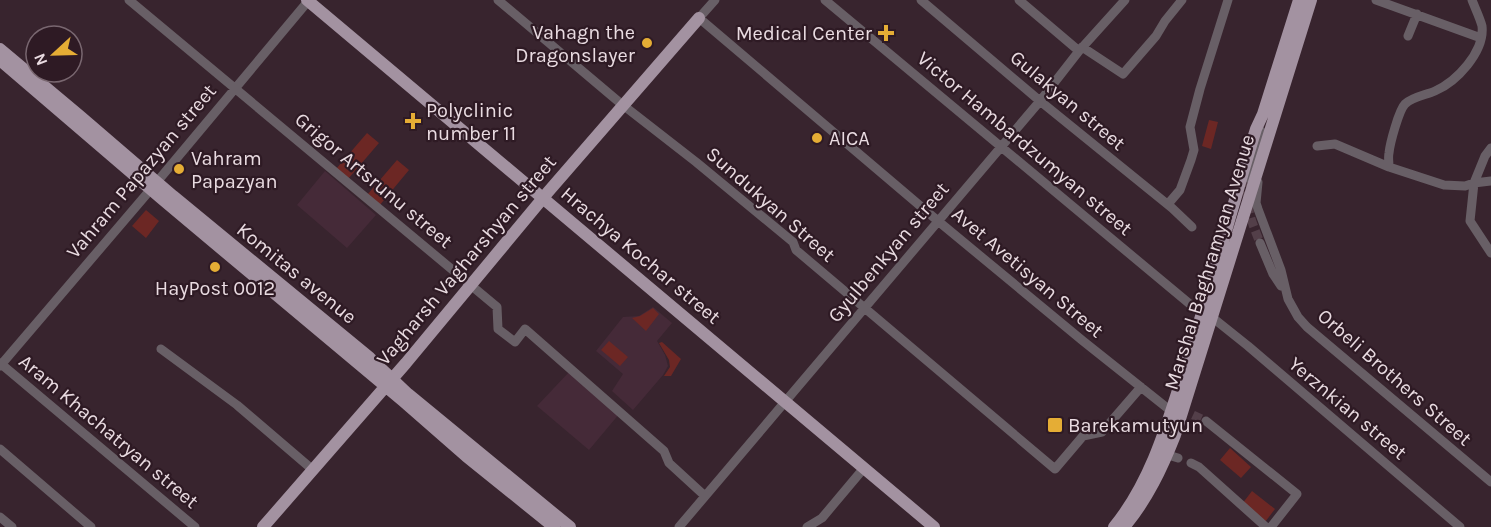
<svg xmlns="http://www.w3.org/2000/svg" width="1491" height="527" viewBox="0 0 1491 527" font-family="Karla,sans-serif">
	<rect width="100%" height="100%" fill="#38242e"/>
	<path fill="#452a38" d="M325,171L376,215L347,248L297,205Z
		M653,307L672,323L657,341L665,355L668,366L663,375L633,410L612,391L623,374L596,351L623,317L639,316Z
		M570,371L620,413L589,450L537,406Z"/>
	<path fill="#6c2724" d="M1209,120L1218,122L1211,149L1202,146Z
		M367,133L379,143L348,179L336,169Z
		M397,160L409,170L379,206L367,195Z
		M146,210L159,221L146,238L132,226Z
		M653,308L659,314L646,331L632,318L640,316Z
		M609,341L628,357L620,366L601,350Z
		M662,342L681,359L671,376H664L670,367L669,360L659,343Z
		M1230,448L1251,467L1241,478L1220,460Z
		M1252,491L1275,509L1265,522L1242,504Z"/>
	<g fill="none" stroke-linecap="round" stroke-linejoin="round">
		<path stroke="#533f49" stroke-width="9" stroke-dasharray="9 4.5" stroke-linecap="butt" d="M1248,178C1245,207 1250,217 1260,243
			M1193,415L1206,421"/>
		<path stroke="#685f66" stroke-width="9" d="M129,0L497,307L498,329L515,342L525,329L664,451L669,463L705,496
			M498,0L619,102L696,162L793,242L796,250L1055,469L1083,436L1102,432L1141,387
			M715,0L699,18L938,221L1083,341L1171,411
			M825,0L1197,310L1213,318L1248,346L1460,527
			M921,0L1040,101L1172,208L1192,227
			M1019,0L1079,51
			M1376,0L1481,38
			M1408,36L1417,14
			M1082,47L1123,74L1156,36L1165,21L1182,0
			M1317,146L1335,144L1389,167L1444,185L1465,186L1474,183L1491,181
			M1491,148L1485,156L1474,183L1470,221L1491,253
			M1389,167C1389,162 1388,157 1389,153C1390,143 1399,110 1405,104C1412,97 1426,95 1435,91C1456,82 1485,52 1482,26C1480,18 1475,8 1472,0
			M1248,178L1261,131
			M1258,182L1256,203L1258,209L1281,270L1288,299L1298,317L1307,327L1491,482
			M1168,204L1180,190L1191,160L1194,150L1190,127L1200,89L1228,0
			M1260,243L1273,274L1281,286
			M161,349L237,405L313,470
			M0,363L195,527
			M0,366L151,189L309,0
			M1206,421L1297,494L1271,527
			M0,449L91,527
			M1168,455L1178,458
			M1191,463L1199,467L1266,527
			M0,517L12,527
			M679,527L1040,101L1079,51L1125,0
			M807,527L822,518L864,468"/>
		<path stroke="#a392a1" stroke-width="12" d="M307,0L934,527
			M0,49L80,116L173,196L370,358L408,394L570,527
			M1,61L162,199L403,401L466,456L554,527
			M263,527L406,363L548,192L699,18
			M1114,527C1152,481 1168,421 1186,365C1211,287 1232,207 1256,129L1263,114L1299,0
			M1124,527C1147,500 1162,468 1175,435L1311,0"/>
	</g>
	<g fill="#e5ad35" stroke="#2e1a24" stroke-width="2">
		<path d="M883 24h6v6h6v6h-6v6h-6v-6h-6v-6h6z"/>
		<circle cx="647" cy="43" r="6"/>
		<path d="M410 112h6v6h6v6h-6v6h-6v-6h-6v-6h6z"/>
		<circle cx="817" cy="138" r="6"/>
		<circle cx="179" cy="169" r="6"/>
		<circle cx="215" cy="267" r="6"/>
		<rect x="1047" y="417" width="16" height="16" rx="3"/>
	</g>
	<g text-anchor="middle" stroke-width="4.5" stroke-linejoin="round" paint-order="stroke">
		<g font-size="20" fill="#e9dbe1" stroke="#2e1a24" text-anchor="start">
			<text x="635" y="39" text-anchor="end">Vahagn the<tspan x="635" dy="23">Dragonslayer</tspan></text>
			<text x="872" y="40" text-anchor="end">Medical Center</text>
			<text x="426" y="117">Polyclinic<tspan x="426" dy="23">number 11</tspan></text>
			<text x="829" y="145">AICA</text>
			<text x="191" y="165">Vahram<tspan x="191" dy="23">Papazyan</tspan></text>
			<text x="215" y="295" text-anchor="middle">HayPost 0012</text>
			<text x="1068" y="432">Barekamutyun</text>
		</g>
		<g font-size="20" fill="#e9dbe1" stroke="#2e1a24">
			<text transform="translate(1068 100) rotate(40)" y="7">Gulakyan street</text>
			<text transform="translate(1025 143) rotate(40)" y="7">Victor Hambardzumyan street</text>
			<text transform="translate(141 171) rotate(-50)" y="7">Vahram Papazyan street</text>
			<text transform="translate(374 180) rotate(40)" y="7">Grigor Artsrunu street</text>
			<text transform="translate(771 204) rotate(41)" y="7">Sundukyan Street</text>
			<text transform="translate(888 252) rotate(-50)" y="7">Gyulbenkyan street</text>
			<text transform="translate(641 255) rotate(40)" y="7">Hrachya Kochar street</text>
			<text transform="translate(466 260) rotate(-50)" y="7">Vagharsh Vagharshyan street</text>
			<text transform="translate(1209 262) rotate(-73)" y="7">Marshal Baghramyan Avenue</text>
			<text transform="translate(1028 272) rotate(40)" y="7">Avet Avetisyan Street</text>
			<text transform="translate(297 273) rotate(39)" y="7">Komitas avenue</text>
			<text transform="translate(1395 377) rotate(41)" y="7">Orbeli Brothers Street</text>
			<text transform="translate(1348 408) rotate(40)" y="7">Yerznkian street</text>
			<text transform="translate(109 431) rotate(40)" y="7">Aram Khachatryan street</text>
		</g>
	</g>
	<g transform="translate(54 54) rotate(248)"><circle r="28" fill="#2e1a24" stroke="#796770" stroke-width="1.5"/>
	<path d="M0-4.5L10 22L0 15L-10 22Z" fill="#e5ad35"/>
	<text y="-9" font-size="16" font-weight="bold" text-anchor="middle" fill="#e9dbe1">N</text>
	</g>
</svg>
